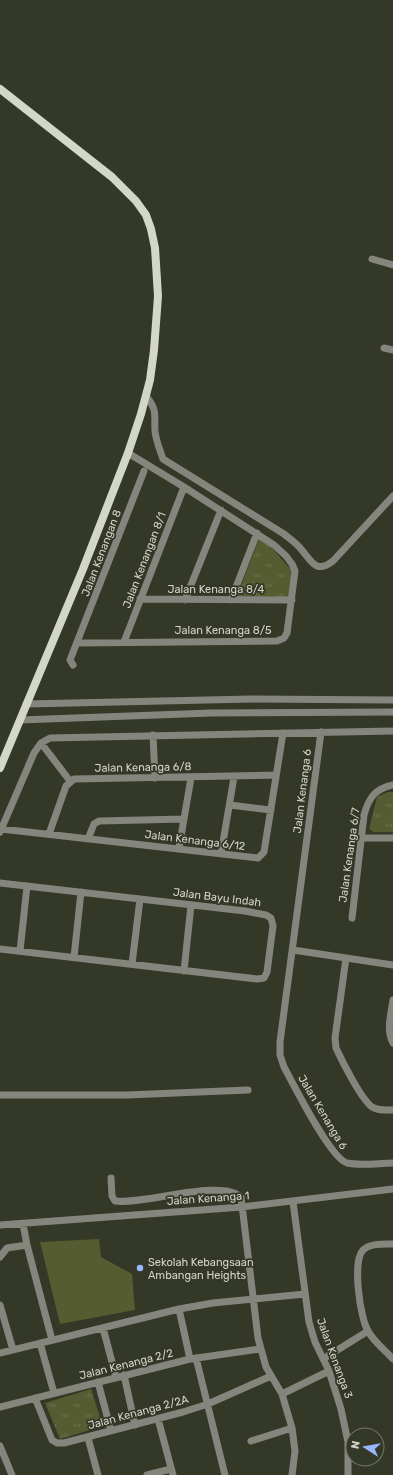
<svg xmlns="http://www.w3.org/2000/svg" width="393" height="1475" viewBox="0 0 393 1475" font-family="Rubik,sans-serif">
	<defs>
		<pattern id="park-tufts" width="24" height="20" patternUnits="userSpaceOnUse"><rect width="24" height="20" fill="#555c31"/><path d="M3 7l-1-3M5 7V3M7 7l1-3M15 17l-1-3M17 17v-4M19 17l1-3" fill="none" stroke="#6d724e"/></pattern>
	</defs>
	<rect width="100%" height="100%" fill="#343827"/>
	<path fill="#555c31" d="M99,1239L101,1257L132,1274L135,1310L60,1324L40,1242Z"/>
	<path fill="url(#park-tufts)" d="M259,539L271,547L292,571L289,597L237,596Z
		M388,792H393V832H374L369,829L377,797Z
		M91,1389L103,1426L60,1439L45,1403Z"/>
	<g fill="none" stroke-linecap="round" stroke-linejoin="round">
		<path stroke="#84867e" stroke-width="7" d="M372,259L393,265
			M384,348L393,350
			M146,396C158,411 154,415 155,431C156,441 160,450 163,459L284,534C290,539 296,543 301,549C312,562 316,574 333,561L393,496
			M140,599L292,600
			M185,600L221,510
			M231,600L257,533
			M124,642L184,487
			M78,643L277,641L284,638L287,633L295,571L292,564L286,556L274,545L184,487L128,453
			M73,665L70,660L144,471
			M26,704L252,699L393,700
			M20,720L211,713L393,712
			M321,732L280,1042V1055L284,1067C294,1085 330,1158 347,1163C361,1166 379,1163 393,1163
			M153,735L155,778
			M41,743L70,781
			M230,805L271,810
			M1,829L258,858L264,852L283,733
			M0,832L34,753L41,743L50,738L393,731
			M49,834L66,786L74,779L275,775
			M362,838H393
			M88,839L94,824L99,821L184,819
			M179,848L191,778
			M221,854L234,777
			M0,883L245,911L266,915L271,918L273,926L267,972L264,978L257,979L0,949
			M352,918L364,815C369,797 375,789 393,785
			M293,950L393,965
			M20,951L27,886
			M74,957L81,892
			M346,958L335,1038L336,1048C342,1061 361,1099 372,1107C378,1111 386,1110 393,1110
			M132,964L140,899
			M184,971L191,905
			M393,1000C391,1014 386,1030 393,1043
			M0,1095H127L248,1090
			M111,1178L112,1196L115,1201C144,1205 221,1178 241,1197L258,1338L266,1367L282,1394L292,1428L295,1451L292,1475
			M293,1202L309,1322L315,1342L329,1371L341,1409L348,1442V1475
			M23,1224L27,1245L52,1340
			M0,1225L242,1207L393,1189
			M393,1244C384,1244 370,1243 363,1250C352,1261 360,1318 368,1331C374,1342 385,1350 393,1359
			M0,1257L7,1248L27,1245
			M0,1305L13,1350
			M179,1309L190,1359
			M103,1328L116,1377
			M40,1343L54,1393
			M0,1353L179,1309L213,1303L305,1294
			M196,1358L225,1475
			M323,1359L368,1331
			M124,1375L135,1425
			M98,1382L111,1431
			M282,1394L329,1371
			M35,1398L52,1440L57,1443H64L183,1412L208,1404L271,1376
			M0,1407L190,1359L260,1349
			M158,1419L173,1475
			M88,1438L98,1475
			M251,1441L292,1428
			M0,1446L12,1475
			M147,1475L171,1469"/>
		<path stroke="#d3d7c5" stroke-width="8" d="M0,89L112,177L136,201L146,215L151,229L155,248L158,296L154,350L150,380L141,414L128,453L83,569L0,768"/>
	</g>
	<circle fill="#98b6fd" stroke="#343827" stroke-width="1.5" cx="140" cy="1268" r="4"/>
	<g text-anchor="middle" stroke-width="3.5" stroke-linejoin="round" paint-order="stroke">
		<g font-size="11" fill="#d2d4ca" stroke="#343827">
			<text transform="translate(101 553) rotate(-69)" y="4">Jalan Kenangan 8</text>
			<text transform="translate(144 560) rotate(-69)" y="4">Jalan Kenangan 8/1</text>
			<text x="216" y="593">Jalan Kenanga 8/4</text>
			<text x="223" y="634">Jalan Kenanga 8/5</text>
			<text transform="translate(143 767) rotate(-1)" y="4">Jalan Kenanga 6/8</text>
			<text transform="translate(302 791) rotate(-83)" y="4">Jalan Kenanga 6</text>
			<text transform="translate(195 840) rotate(7)" y="4">Jalan Kenanga 6/12</text>
			<text transform="translate(349 855) rotate(-82)" y="4">Jalan Kenanga 6/7</text>
			<text transform="translate(217 897) rotate(7)" y="4">Jalan Bayu Indah</text>
			<text transform="translate(323 1112) rotate(59)" y="4">Jalan Kenanga 6</text>
			<text transform="translate(208 1198) rotate(-4)" y="4">Jalan Kenanga 1</text>
			<text transform="translate(335 1358) rotate(70)" y="4">Jalan Kenanga 3</text>
			<text transform="translate(126 1364) rotate(-14)" y="4">Jalan Kenanga 2/2</text>
			<text transform="translate(138 1412) rotate(-15)" y="4">Jalan Kenanga 2/2A</text>
		</g>
		<g font-size="11" fill="#d2d4ca" stroke="#343827" text-anchor="start">
			<text x="148" y="1266">Sekolah Kebangsaan<tspan x="148" dy="13">Ambangan Heights</tspan></text>
		</g>
	</g>
	<g transform="translate(365 1447) rotate(282)"><circle r="19" fill="#343827" stroke="#737668"/>
	<path d="M0-3L7 15L0 10L-7 15Z" fill="#98b6fd"/>
	<text y="-6" font-size="11" font-weight="bold" text-anchor="middle" fill="#d2d4ca">N</text>
	</g>
</svg>
